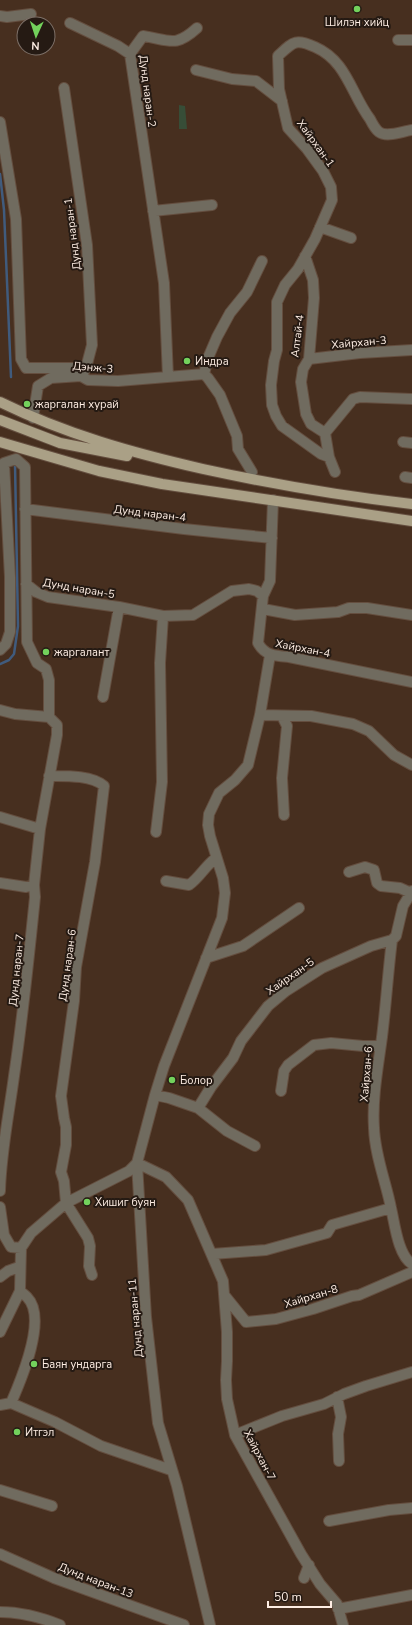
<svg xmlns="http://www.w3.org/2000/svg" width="412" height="1625" viewBox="0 0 412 1625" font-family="'Nunito Sans',sans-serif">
	<rect width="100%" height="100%" fill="#472f1f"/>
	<path fill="#374d37" d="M179,105L185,106L187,129H179Z"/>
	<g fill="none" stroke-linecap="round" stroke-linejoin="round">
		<path stroke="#405b7d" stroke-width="2.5" d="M0,174L4,210L11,377
			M0,664L9,660L14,654L18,626L15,464"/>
		<defs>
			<path id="minor" d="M0,16L7,17L31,14
				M70,23L118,46L130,54
				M398,40H412
				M196,70L232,79L256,81L282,101
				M64,88L87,245L92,345L86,368L81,376
				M0,122L16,219L21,359L26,368H86
				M153,211L212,205
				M320,227L351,238
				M305,256L313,280L314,298L309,359L303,369L301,382L306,414L311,424L325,433
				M309,359L360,353L412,350
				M168,377L164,283L130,54L143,36C170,40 175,48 197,28
				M33,418L38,386L51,378L81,376L88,380L118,381L204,374
				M325,433L353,399L360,397L412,399
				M325,433L329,457L335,472
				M403,442L412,443
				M329,457L321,454L282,426L276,416L272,405L271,385L274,361L277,350V302L285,285L298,269L315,239L332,200L331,187L323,171L307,149L288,128L279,89L278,56C293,42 295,38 315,47C347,61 351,94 370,119C372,123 375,129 379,132C387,138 403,131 412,130
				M252,472L238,449L237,436L220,395L208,378L204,374L208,358L217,337L230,313L247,292L262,261
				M405,477L412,478
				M25,509L184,529L272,538
				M26,584L36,592L48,597L119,607L163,616L193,615L232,591L249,589L257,591L263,596L258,643C265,656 276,656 289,657L412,682
				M263,596L270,581L273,500
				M263,609L295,615L338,612L349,608H367L412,615
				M0,650L6,644L10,632V577L4,463L16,459L25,467L27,642L37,663L46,669L49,680V717L57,725V735L40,829L34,885L35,897C29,956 23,1016 14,1076C9,1114 1,1152 0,1191
				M103,697L119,607
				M0,710L15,714L49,717
				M260,715L311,716L353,724L369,731L394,755L412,765
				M282,716L287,726L282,778L284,815
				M49,776C65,776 92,775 104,786L95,862L76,967L74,1001L61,1096L64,1118L66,1127V1145L61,1172L64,1181L66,1203L88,1238L90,1246L89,1266L92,1275
				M0,817L40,829
				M156,832L162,782L160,663L163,616
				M349,872L365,867L374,870L377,883L381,886L400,888L411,893
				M166,881L189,885C200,877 205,866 216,858
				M0,883L26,887L34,885
				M392,940C388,972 386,1005 382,1037C378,1067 372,1098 374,1128C375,1156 386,1182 391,1208C395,1225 398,1255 412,1264
				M206,958L243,946L299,908
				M281,1091L284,1071L288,1065L314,1045L331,1043L363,1046H380
				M155,1095L169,1098L198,1108L227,1131L255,1146
				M198,1108L211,1087L233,1058L241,1041L268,1006L286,991L322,968L371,946L392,940L396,936L403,906L412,891
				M137,1163L166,1177L188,1200L223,1281L227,1332V1361L226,1380L227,1399L235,1435L301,1554L320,1584L337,1604L343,1625
				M0,1207L4,1235L11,1247L21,1248
				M212,1254L266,1250L327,1233L332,1225L391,1208
				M0,1277L8,1271L19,1267
				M225,1296L246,1322L276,1319L313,1309L352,1296L359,1295L412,1272
				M0,1332L20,1291L21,1248L31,1233L66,1203L129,1171L137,1163
				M337,1397L341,1417L338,1434L339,1461
				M11,1403L55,1422L101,1446L171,1470
				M0,1405L11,1403C21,1380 48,1318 27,1297C25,1295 22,1293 20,1291
				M235,1435L282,1416L324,1404L344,1394L366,1386L412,1372
				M0,1490L52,1506
				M329,1521L389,1510L412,1508
				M0,1554L54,1578L184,1625
				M304,1578L309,1565
				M338,1609L412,1595
				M0,1612C22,1612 40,1617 60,1625
				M210,1625L177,1486L158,1423L146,1317L137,1163L155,1095L164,1066L222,918L225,893L223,878L210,836L208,825L209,814L219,793L235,780L248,765L260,715L270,655"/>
			<path id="major" d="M0,402C65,434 133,453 203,469C272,484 342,496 412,504
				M0,420L60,443L127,456
				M0,442L99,471L162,484L412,521"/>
		</defs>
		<use href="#minor" stroke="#644e3f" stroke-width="12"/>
		<use href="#major" stroke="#644e3f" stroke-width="12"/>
		<use href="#minor" stroke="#706b5f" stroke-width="10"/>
		<use href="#major" stroke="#aaa086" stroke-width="10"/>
	</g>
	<g fill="#73d25c" stroke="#251a13" stroke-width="1.5">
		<circle cx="357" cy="9" r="4"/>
		<circle cx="187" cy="361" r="4"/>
		<circle cx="27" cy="404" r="4"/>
		<circle cx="46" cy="652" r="4"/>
		<circle cx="172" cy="1080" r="4"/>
		<circle cx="87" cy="1202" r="4"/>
		<circle cx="34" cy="1364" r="4"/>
		<circle cx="17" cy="1432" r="4"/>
	</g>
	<g text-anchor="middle" stroke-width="4" stroke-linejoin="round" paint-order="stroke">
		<g font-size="11" fill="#feeee4" stroke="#251a13" text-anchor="start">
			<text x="357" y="26" text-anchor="middle">Шилэн хийц</text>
			<text x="195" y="365">Индра</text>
			<text x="35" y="408">жаргалан хурай</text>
			<text x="54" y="656">жаргалант</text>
			<text x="180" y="1084">Болор</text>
			<text x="95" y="1206">Хишиг буян</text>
			<text x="42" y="1368">Баян ундарга</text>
			<text x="25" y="1436">Итгэл</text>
		</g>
		<g font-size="11" fill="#feeee4" stroke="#251a13">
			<text transform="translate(148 91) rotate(83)" y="4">Дунд наран-2</text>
			<text transform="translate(316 143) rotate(54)" y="4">Хайрхан-1</text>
			<text transform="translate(72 234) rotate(-97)" y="4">Дунд наран-1</text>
			<text transform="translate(297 336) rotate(-83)" y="4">Алтай-4</text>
			<text transform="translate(359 342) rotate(-5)" y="4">Хайрхан-3</text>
			<text transform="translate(93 367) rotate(5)" y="4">Дэнж-3</text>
			<text transform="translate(150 513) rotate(7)" y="4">Дунд наран-4</text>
			<text transform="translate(79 588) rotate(10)" y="4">Дунд наран-5</text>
			<text transform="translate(303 648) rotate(11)" y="4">Хайрхан-4</text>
			<text transform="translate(67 965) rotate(-82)" y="4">Дунд наран-6</text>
			<text transform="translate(16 970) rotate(-84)" y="4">Дунд наран-7</text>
			<text transform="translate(290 976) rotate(-35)" y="4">Хайрхан-5</text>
			<text transform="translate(366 1074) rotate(-85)" y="4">Хайрхан-6</text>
			<text transform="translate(311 1296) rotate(-17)" y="4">Хайрхан-8</text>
			<text transform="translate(135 1318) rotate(-95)" y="4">Дунд наран-11</text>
			<text transform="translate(260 1455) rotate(62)" y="4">Хайрхан-7</text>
			<text transform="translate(96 1580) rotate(21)" y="4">Дунд наран-13</text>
		</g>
	</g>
	<g transform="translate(36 36) rotate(183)"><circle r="19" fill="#251a13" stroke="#7c6f67"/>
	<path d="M0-3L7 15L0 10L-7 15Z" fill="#73d25c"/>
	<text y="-6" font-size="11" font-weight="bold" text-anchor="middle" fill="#feeee4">N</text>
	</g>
	<path d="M268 1601v6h63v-6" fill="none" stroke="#feeee4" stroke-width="2"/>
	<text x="274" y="1601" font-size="12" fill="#feeee4" stroke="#251a13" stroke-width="3" paint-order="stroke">50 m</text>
</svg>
